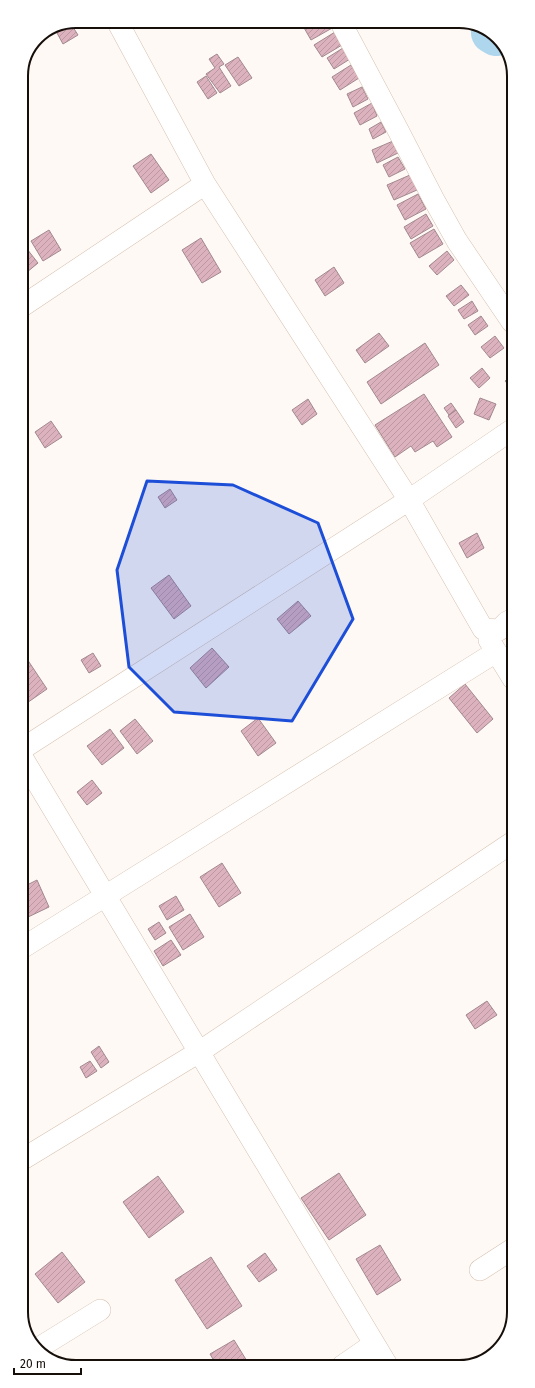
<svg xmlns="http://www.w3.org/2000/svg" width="535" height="1388" viewBox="0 0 535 1388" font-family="'Fira Sans',sans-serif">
	<defs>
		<pattern id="building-hatch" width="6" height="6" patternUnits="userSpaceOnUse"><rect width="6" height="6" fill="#ddb2bf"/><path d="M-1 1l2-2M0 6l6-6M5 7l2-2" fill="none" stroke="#bd98a3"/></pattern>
	</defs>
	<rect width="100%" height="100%" fill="#fef9f5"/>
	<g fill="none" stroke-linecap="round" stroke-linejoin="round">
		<path stroke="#aed6ed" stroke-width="40" d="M491,33L496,36"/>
	</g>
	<path fill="url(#building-hatch)" stroke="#a28890" d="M311,21H331L334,27L311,40L303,26Z
		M71,24L78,35L63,44L57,33Z
		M335,32L342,45L322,57L314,45Z
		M343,48L350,59L334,69L327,58Z
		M217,54L224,64L219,67L231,86L220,93L206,74L215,68L209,59Z
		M238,57L252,78L239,86L225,65Z
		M351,65L359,78L340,90L332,77Z
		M206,76L217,93L208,99L197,82Z
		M362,87L368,99L353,107L347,94Z
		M372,103L377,116L360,125L354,113Z
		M381,122L386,132L373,139L369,129Z
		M393,141L398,153L377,163L372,150Z
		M151,154L169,180L151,193L133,166Z
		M398,157L405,169L389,177L383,165Z
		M410,175L417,190L394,200L387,185Z
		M418,194L426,209L405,220L397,205Z
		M426,214L433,226L411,239L404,227Z
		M434,229L443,244L419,258L410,243Z
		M49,230L61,250L43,261L31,241Z
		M201,238L221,272L202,283L182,250Z
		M27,249L38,263L21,277V254Z
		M447,251L454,260L437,275L429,266Z
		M334,267L344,283L325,296L315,280Z
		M461,285L469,295L454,306L446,296Z
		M472,301L478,311L464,319L458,310Z
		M481,316L488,326L475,335L468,325Z
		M379,333L389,346L365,363L356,350Z
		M495,336L504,348L490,358L481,347Z
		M425,343L439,365L381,404L367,382Z
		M482,368L490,378L479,388L470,378Z
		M513,374V390L505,381Z
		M424,394L452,437L437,447L433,441L415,452L411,446L395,457L375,425Z
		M480,398L496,404L489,420L474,414Z
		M308,399L317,414L302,425L292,410Z
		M451,403L456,410L449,415L444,408Z
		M456,410L464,422L456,428L448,416Z
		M51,421L62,437L45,448L35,432Z
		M170,489L177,500L165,508L158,497Z
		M477,533L484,548L467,558L459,543Z
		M169,575L191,606L174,619L151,588Z
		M298,601L311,616L289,634L277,619Z
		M212,648L229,667L206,688L190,668Z
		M93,653L101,666L89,673L81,660Z
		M27,659L47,689L24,705L22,702V663Z
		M465,684L493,719L477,733L449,698Z
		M258,718L276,743L258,756L241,731Z
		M135,719L153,741L137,754L120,731Z
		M110,729L124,748L102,765L87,746Z
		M92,780L102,793L87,805L77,792Z
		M222,863L241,893L219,907L200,877Z
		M22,879L25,886L37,880L49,907L26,918L22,911Z
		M176,896L184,910L167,920L159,906Z
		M190,914L204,937L183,950L169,927Z
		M159,922L166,933L155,940L148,929Z
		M171,940L181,955L163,966L154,951Z
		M487,1001L497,1015L475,1029L466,1015Z
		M99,1046L109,1062L101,1068L91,1052Z
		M90,1061L97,1071L86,1078L80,1067Z
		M339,1173L366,1215L329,1240L301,1198Z
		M158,1176L184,1212L149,1238L123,1202Z
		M380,1245L401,1280L377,1295L356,1259Z
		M62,1252L85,1282L58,1303L35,1274Z
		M265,1253L277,1270L259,1282L247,1266Z
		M211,1257L242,1306L207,1329L175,1280Z
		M234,1340L250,1366H217L210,1354Z"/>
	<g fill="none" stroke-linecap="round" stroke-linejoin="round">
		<defs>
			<path id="minor" d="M340,21L399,132L433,198L457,241L512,322
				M21,307L205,184
				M513,429L409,500L483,629L499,630L507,622L513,619
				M489,640L513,679
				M22,749L409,500L205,184L117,21
				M22,757L387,1365
				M22,948L496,652
				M23,1159L199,1052L513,842
				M480,1270L514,1248
				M37,1349L100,1310
				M342,1366L374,1344"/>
		</defs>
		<use href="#minor" stroke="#d7c1b0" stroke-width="22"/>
		<use href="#minor" stroke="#fff" stroke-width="21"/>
	</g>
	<path fill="#1d4ed8" fill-opacity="0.2" stroke="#1d4ed8" stroke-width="3" stroke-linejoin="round" d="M147,481L233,485L318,523L353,619L292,721L174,712L129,667L117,570Z"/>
	<path d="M0 0H535V1388H0ZM76 28H459A48 48 0 0 1 507 76V1312A48 48 0 0 1 459 1360H76A48 48 0 0 1 28 1312V76A48 48 0 0 1 76 28Z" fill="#fff" fill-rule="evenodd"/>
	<path fill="none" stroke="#160e09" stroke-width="2" d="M76 28H459A48 48 0 0 1 507 76V1312A48 48 0 0 1 459 1360H76A48 48 0 0 1 28 1312V76A48 48 0 0 1 76 28Z"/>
	<path d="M14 1368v6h67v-6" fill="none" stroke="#160e09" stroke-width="2"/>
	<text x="20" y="1368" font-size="12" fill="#160e09" stroke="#ffffff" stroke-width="3" paint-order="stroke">20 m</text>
</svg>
